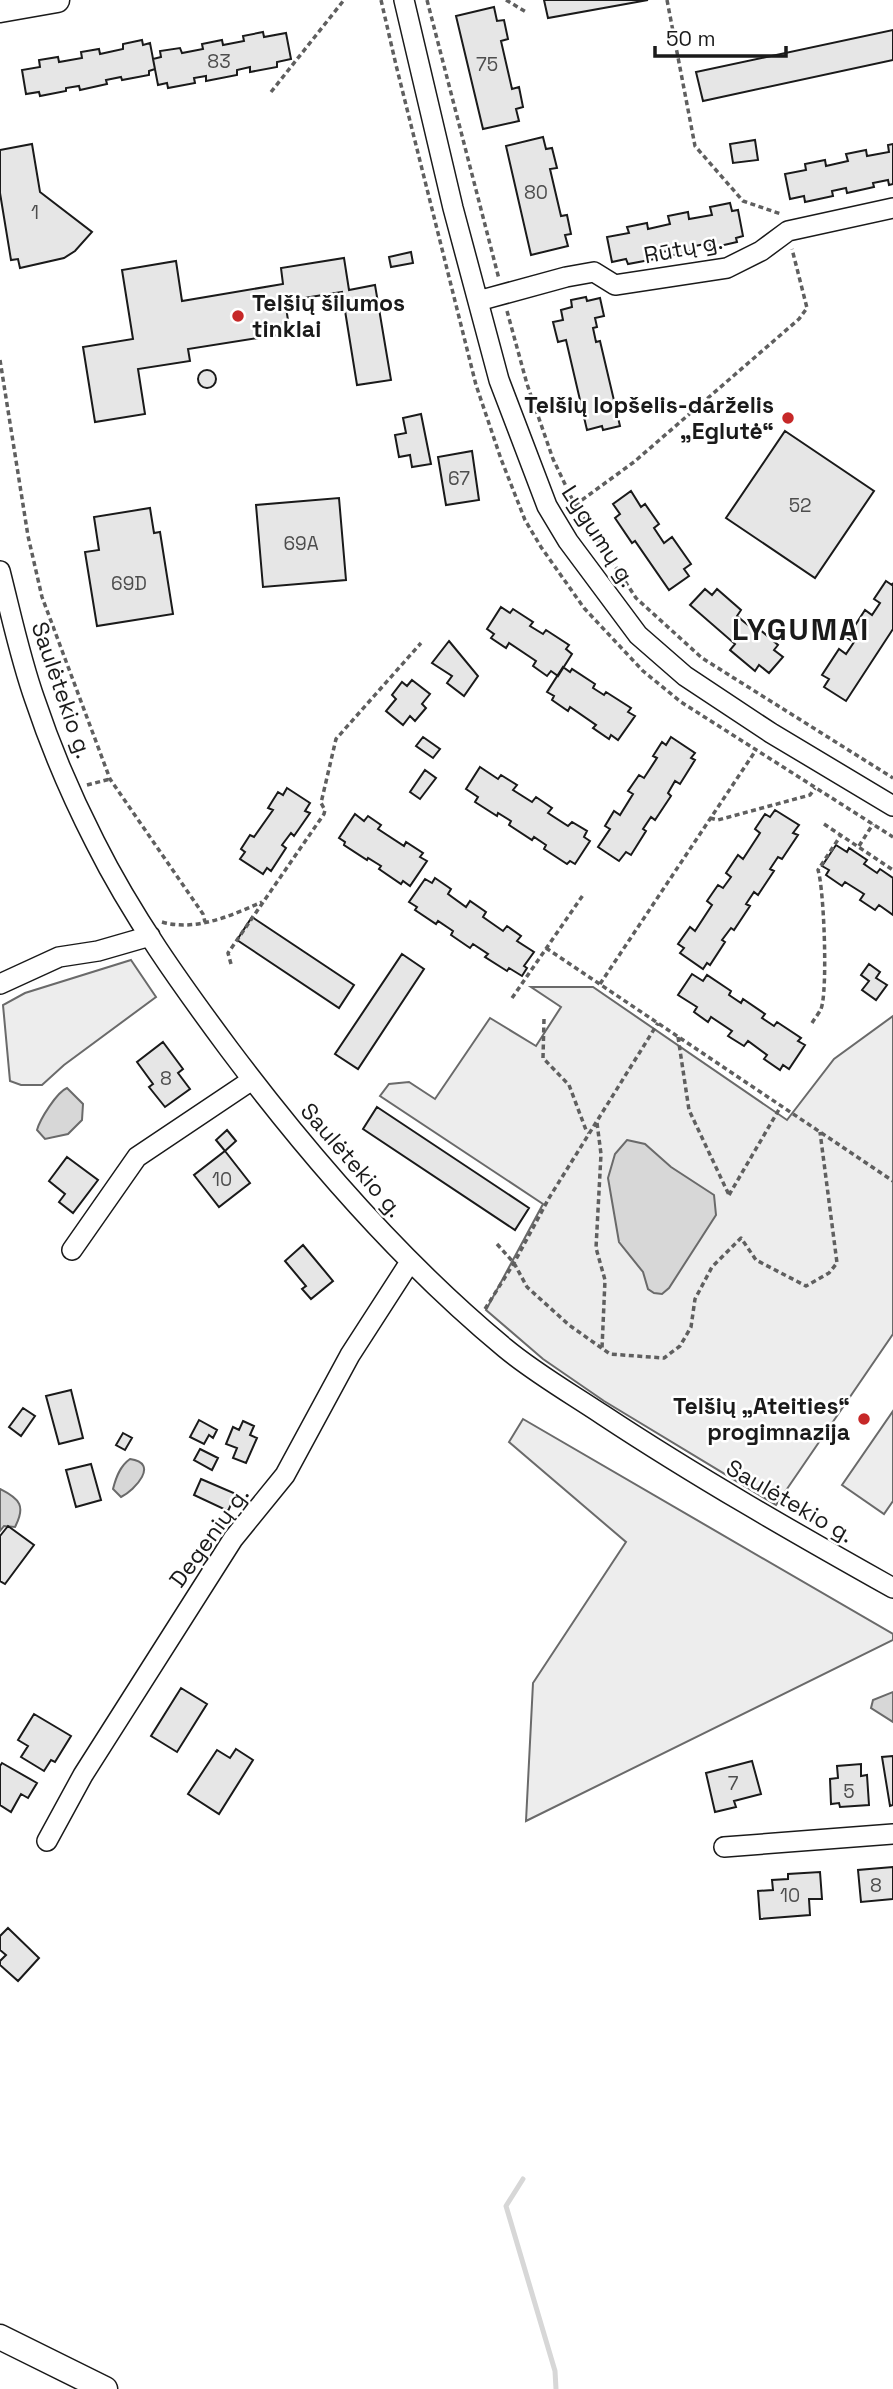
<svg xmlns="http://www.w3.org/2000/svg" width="893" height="2389" viewBox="0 0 893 2389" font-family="'Space Grotesk',sans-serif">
	<rect width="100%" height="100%" fill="#fff"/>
	<path fill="#ededed" stroke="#6a6a6a" stroke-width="2" d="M131,960L156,997L64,1065L42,1085H21L10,1081L3,1005L25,993Z
		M531,987H593L787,1120L834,1059L893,1016V1334L776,1505L604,1401L543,1359L486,1310L543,1204L380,1096L389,1084L409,1082L435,1099L490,1018L536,1046L561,1007Z
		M893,1411V1501L884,1514L842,1485Z
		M523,1419L893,1634V1640L526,1821L533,1683L626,1542L509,1442Z"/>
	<path fill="#d7d7d7" stroke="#6a6a6a" stroke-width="2" d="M67,1088L83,1104L82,1120L68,1134L45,1139L37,1130C40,1119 57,1092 67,1088Z
		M627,1140L645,1144L671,1167L714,1195L716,1215L669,1288L662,1294L654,1293L648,1289L643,1272L619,1242L608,1178L615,1154Z
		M130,1459C160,1463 135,1490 121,1497L113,1489C116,1477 120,1466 130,1459Z
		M0,1489C20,1499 26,1506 15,1527L4,1526L0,1531Z
		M893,1692V1722L871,1708L873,1700Z"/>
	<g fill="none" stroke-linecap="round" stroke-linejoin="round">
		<path stroke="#d7d7d7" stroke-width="5" d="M523,2179L506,2206L555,2371L556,2389"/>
	</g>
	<path fill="#e6e6e6" stroke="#1a1a1a" stroke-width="2" d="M544,0H648L548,18Z
		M494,7L497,21L504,20L508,39L501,41L512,89L519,87L523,107L516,109L519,121L483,129L456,16Z
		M893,30V60L703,101L696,72Z
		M263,32L264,37L286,33L291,59L277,62V67L250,72V67L237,70V75L206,81V76L194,78L195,83L168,88L167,83L158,85L153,59L161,57L160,51L180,48L182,53L203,49L202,44L222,40L223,45L244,41L243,36Z
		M142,40L143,45L150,43L155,69L149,71V75L122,80L121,77L106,80L107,84L80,90L79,86L66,88V91L40,96L39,92L26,94L22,70L40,67L39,60L58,57L59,62L82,58L81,52L99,49L100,54L123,49V44Z
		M543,137L546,149L552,148L557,168L550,169L561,216L567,215L571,234L565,235L568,246L531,255L506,146Z
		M755,140L758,160L733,163L730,144Z
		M32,144L40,192L92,232L75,251L64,258L20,268L18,259L11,260L0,193V150Z
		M893,144V184L889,185L888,180L873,183L874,187L847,193L846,188L832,191L833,196L805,202L804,196L790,199L785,174L806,170L805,164L825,160L826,166L848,161L846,154L866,150L867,156L889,152L888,145Z
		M730,203L732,211L738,210L743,236L736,238L737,242L711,248L710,243L695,246L696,250L669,256L668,251L654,253L655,259L628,264L626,259L612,262L607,237L629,233L627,227L647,223L648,229L670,224L668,216L688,212L689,219L712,215L710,207Z
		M411,252L413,263L391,267L389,257Z
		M344,258L349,290L375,285L391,380L357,385L342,292L285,301L290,333L188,349L190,361L138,369L145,414L95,422L83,347L133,339L122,270L176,261L182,301L283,284L281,268Z
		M586,297L587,301L600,298L604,316L595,318L597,327L593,328L596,342L600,341L620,426L603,430L602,426L587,430L566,340L558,342L553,322L563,320L561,310L572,307L571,300Z
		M198 379a9 9 0 1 1 18 0a9 9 0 1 1-18 0Z
		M421,414L431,464L412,467L410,455L399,457L395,435L406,433L403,418Z
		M785,431L874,491L815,578L726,518Z
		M472,451L479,500L446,505L438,457Z
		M631,491L641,507L645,504L659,524L654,528L664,543L672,537L691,564L684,569L689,576L669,590L635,541L632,543L615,518L620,514L613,504Z
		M339,498L346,580L263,587L256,505Z
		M150,508L154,533L160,532L173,614L97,626L85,552L99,550L94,517Z
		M886,581L892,585L893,583V629L846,701L824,687L829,679L822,675L839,649L846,654L854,642L847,638L865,610L872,615L880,603L874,599Z
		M705,589L712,595L717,589L741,610L737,616L755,631L758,628L778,645L774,650L783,657L769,673L759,665L755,671L730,650L735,644L690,605Z
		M501,607L510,613L513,609L533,622L530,626L543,634L546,630L569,645L566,649L572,654L558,676L551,671L547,676L533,666L536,661L509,643L506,648L491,638L494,634L487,629Z
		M449,641L478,676L464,696L447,683L452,676L432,663Z
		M563,667L570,672L572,669L595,684L593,688L604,695L606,692L631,708L628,712L635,716L618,740L611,735L609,739L593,728L596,725L570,707L568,711L552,700L554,696L547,692Z
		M412,680L430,694L422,704L426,708L415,721L410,716L403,725L386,711L396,699L392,695L402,682L407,686Z
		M423,737L440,749L433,758L416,746Z
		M671,737L695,753L691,758L695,760L680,784L675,781L668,793L671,796L655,820L651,817L643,829L646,831L631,855L626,852L619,861L598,847L610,829L605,826L614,811L620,815L633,794L628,791L639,775L644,778L657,758L653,756L662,742L666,745Z
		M480,767L498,779L501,775L517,785L513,790L532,802L536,797L552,808L548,813L568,826L572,822L587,831L584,837L590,841L575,864L570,861L567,864L544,849L546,845L534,837L532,840L509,825L511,821L498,813L497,816L475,802L478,797L466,789Z
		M425,770L436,778L420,799L410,792Z
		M287,788L310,803L305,811L310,813L294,836L291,833L282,845L286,848L271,871L267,868L263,874L240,859L245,852L241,849L250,835L254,837L273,810L268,808L278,792L283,795Z
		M775,810L799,825L793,833L798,835L782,859L778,857L770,869L774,871L758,895L754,892L746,904L750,906L734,930L731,928L722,940L725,942L710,965L707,963L703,969L680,953L684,948L678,944L690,927L695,931L712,905L707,901L718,885L723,888L731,877L726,873L738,855L743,859L760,833L755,829L765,814L770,817Z
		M355,814L364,821L368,816L381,825L378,829L404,846L406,842L423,853L420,857L427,861L410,886L403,881L401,884L379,869L381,866L368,858L367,860L344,845L345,842L339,838Z
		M836,845L847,852L849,848L867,860L864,864L877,873L880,869L893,878V915L879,905L875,910L860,900L864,894L845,882L842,886L826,875L829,870L822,866Z
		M435,878L451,889L448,894L466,907L470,901L486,912L483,917L503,931L507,926L521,936L517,941L534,952L524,966L527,968L522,976L509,968L507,971L485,957L488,954L473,944L470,948L451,935L453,931L438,921L436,924L415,910L417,907L409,902L425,879L432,883Z
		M252,917L354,985L339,1008L237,940Z
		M402,954L424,969L358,1069L335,1054Z
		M869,964L880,972L876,978L887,985L876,1000L862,990L869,981L861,975Z
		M692,974L703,981L707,975L731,991L729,995L741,1003L743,999L765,1014L762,1018L774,1026L777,1022L801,1038L798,1041L805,1045L789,1069L783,1065L780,1070L764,1059L767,1055L748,1041L744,1046L728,1036L732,1031L711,1017L708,1022L694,1012L697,1007L678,995Z
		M163,1042L183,1069L178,1073L190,1089L165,1107L149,1087L153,1084L137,1062Z
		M377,1107L529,1208L515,1230L363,1129Z
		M227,1130L236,1141L225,1151L216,1140Z
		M225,1151L250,1183L219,1207L194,1175Z
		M67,1157L98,1180L73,1213L59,1202L65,1194L49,1181Z
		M303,1245L333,1281L311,1299L302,1289L306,1286L285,1261Z
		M71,1390L83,1438L59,1444L46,1396Z
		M23,1408L35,1416L21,1436L9,1427Z
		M199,1420L217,1430L213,1438L209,1435L204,1444L190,1437Z
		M243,1421L254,1426L250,1435L257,1438L246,1463L233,1458L237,1448L226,1444L233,1427L239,1430Z
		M123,1433L132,1438L125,1450L116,1445Z
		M200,1449L218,1458L212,1470L194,1460Z
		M91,1464L101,1500L76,1507L66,1470Z
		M201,1479L236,1494L228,1511L194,1495Z
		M8,1526L34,1545L5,1584L0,1581V1536Z
		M181,1688L207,1704L177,1752L151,1736Z
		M34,1714L71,1736L55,1762L51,1760L44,1771L21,1757L28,1746L18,1740Z
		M236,1749L253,1760L219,1814L188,1794L217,1750L230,1758Z
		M893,1756V1805L890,1806L882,1757Z
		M752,1761L761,1794L734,1801L736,1807L715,1812L706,1773Z
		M2,1763L37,1783L28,1798L21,1794L11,1812L0,1805V1766Z
		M861,1764V1776L867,1775L869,1805L840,1807L839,1803L831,1804L830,1779L838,1778L837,1766Z
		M893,1867V1899L861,1902L858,1870Z
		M820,1872L822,1899H809L810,1915L760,1919L758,1891L773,1890L772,1880L788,1879V1874Z
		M8,1928L39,1958L18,1981L0,1965V1961L6,1955L0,1950V1936Z"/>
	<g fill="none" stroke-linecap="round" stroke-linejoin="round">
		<defs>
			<path id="minor" d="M404,0L453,208L499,380L547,506L568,541L638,635L685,676L771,733L893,806
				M478,301L566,277L594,272L615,285L727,268L761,251L788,231L893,208
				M0,571C11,614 20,658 35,700C51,748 72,797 95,842C132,916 180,983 229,1049C310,1157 400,1261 505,1348C535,1373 570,1393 603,1415C697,1477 795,1533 893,1588
				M0,984L59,957L98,951L150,936
				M72,1250L137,1157L252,1080
				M47,1841L83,1775L233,1539L285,1475L350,1355L410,1262
				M724,1847L893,1834"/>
			<path id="major" d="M0,10L57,0
				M0,2337L105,2389"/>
		</defs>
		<use href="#minor" stroke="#1a1a1a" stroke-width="22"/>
		<use href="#major" stroke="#1a1a1a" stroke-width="27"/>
		<path stroke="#5f5f5f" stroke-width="3.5" stroke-dasharray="5 3.5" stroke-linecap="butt" d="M381,0L396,65L476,385L501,459L525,520L541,547L584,608L643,671L681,702L893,837
			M427,0L499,279
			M506,0L526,12
			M667,0L695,146L743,201L781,214
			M271,92L344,0
			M507,311L527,384L553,459L575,505L636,598L702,658L893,778
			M0,360L28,536L42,597L110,779L203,914L205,922
			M575,505L634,462L799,319L807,308L792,249
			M87,785L110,779
			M710,818L718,820L810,795L815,788
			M824,824L893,870
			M859,846L873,824
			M162,922C196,932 232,915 262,902
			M546,948L893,1181
			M231,964L228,953L324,814L325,810L321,803L336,739L421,643
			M600,984L756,750
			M512,998L583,895
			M544,1019L543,1058L569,1085L586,1130L589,1133
			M812,1023C815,1018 819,1013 821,1009C828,991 824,888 818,870L841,835
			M678,1037L689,1110L729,1195
			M597,1123L601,1154L596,1248L605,1280L602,1348
			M729,1195L781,1106
			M497,1244L514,1263L527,1287L569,1325L610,1354L664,1358L680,1346L691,1327L695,1299L712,1267L741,1238L756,1260L806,1286L829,1273L837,1263L820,1132
			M485,1309L514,1263L549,1198L658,1023"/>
		<use href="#minor" stroke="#fff" stroke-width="19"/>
		<use href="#major" stroke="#fff" stroke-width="24"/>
	</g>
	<g fill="#c62828" stroke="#fff" stroke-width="2.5">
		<circle cx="238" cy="316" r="7"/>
		<circle cx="788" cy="418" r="7"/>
		<circle cx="864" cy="1419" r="7"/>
	</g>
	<g text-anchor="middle" stroke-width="5" stroke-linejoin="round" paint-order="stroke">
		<g font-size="19" fill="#4d4d4d">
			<text x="219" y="68">83</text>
			<text x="487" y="71">75</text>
			<text x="536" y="199">80</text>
			<text x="35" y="219">1</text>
			<text x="459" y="485">67</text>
			<text x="800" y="512">52</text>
			<text x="301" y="550">69A</text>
			<text x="129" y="590">69D</text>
			<text x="166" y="1085">8</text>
			<text x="222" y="1186">10</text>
			<text x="733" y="1790">7</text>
			<text x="849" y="1798">5</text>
			<text x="876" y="1892">8</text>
			<text x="790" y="1902">10</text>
		</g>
		<g font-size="23" fill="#1a1a1a" stroke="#fff">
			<text transform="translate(683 248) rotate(-11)" y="8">Rūtų g.</text>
			<text transform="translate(599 536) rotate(57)" y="8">Lygumų g.</text>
			<text transform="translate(62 690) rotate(71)" y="8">Saulėtekio g.</text>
			<text transform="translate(352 1160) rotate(49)" y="8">Saulėtekio g.</text>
			<text transform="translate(790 1501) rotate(30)" y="8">Saulėtekio g.</text>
			<text transform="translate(209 1537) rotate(-54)" y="8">Degenių g.</text>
		</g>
		<g font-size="23" font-weight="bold" fill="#1a1a1a" stroke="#fff" text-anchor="end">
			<text x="252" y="311" text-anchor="start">Telšių šilumos<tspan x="252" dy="26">tinklai</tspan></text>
			<text x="774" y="413">Telšių lopšelis-darželis<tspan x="774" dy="26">„Eglutė“</tspan></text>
			<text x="850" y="1414">Telšių „Ateities“<tspan x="850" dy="26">progimnazija</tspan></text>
		</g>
		<g font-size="30" font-weight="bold" letter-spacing="2" fill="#1a1a1a" stroke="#fff">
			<text x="801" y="640">LYGUMAI</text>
		</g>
	</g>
	<path d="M655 46v10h131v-10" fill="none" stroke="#1a1a1a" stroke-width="3.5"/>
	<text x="666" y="46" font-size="21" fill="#1a1a1a" stroke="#ffffff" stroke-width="5" paint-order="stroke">50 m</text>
</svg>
